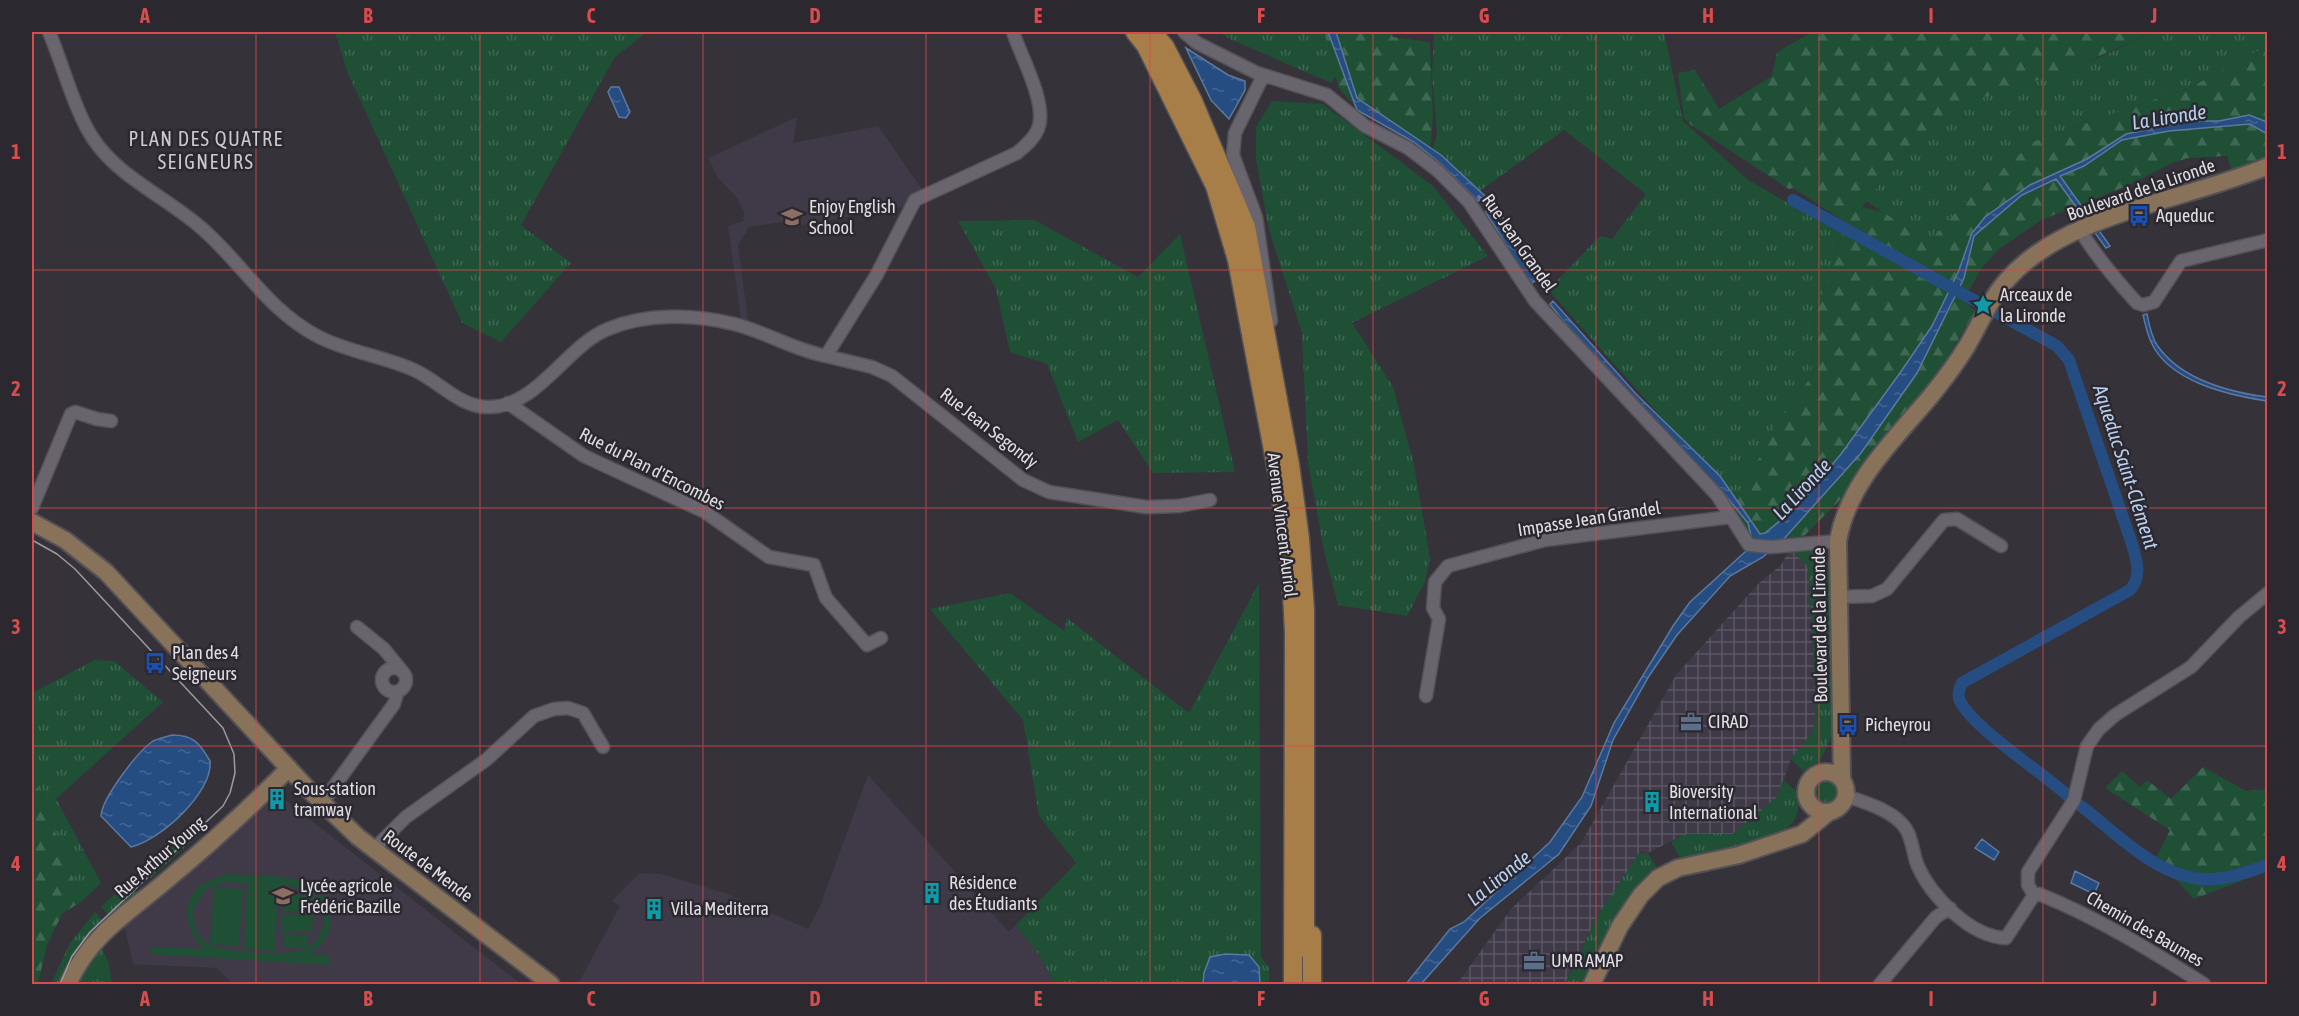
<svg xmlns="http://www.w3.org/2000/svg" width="2299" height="1016" viewBox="0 0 2299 1016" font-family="'Asap Condensed',sans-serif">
	<defs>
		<pattern id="industrial-grid" width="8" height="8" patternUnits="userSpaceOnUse" patternTransform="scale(1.5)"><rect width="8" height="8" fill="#403a48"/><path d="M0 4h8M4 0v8" fill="none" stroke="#5b5662"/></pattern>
		<pattern id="grass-tufts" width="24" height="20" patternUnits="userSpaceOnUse" patternTransform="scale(1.5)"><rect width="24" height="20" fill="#1f4f35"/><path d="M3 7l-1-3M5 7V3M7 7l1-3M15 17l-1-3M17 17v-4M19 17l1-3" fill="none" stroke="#3f6852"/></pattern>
		<pattern id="forest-firs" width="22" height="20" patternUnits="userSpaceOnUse" patternTransform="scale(1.5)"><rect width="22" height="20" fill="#1f4f35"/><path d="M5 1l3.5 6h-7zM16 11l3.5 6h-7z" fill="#3f6852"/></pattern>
		<pattern id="water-ripples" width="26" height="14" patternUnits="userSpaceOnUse" patternTransform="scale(1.5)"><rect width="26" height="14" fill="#254d82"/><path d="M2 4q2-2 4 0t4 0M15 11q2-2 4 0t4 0" fill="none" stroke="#446694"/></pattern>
	</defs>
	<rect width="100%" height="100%" fill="#35323a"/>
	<path fill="#403a48" d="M797,117L793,143L878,126L923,191L902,207L796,226L788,221L749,227L738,245L748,320L741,319L728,226L743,221L744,213L737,198L718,178L708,158Z
		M868,775L1009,932L1016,925L1041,958L1052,978L1050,984H578L620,906L612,901L640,873L661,874L725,893L808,929L820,906Z
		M276,793L521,984H232L217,968L133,964L124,925Z"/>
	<path fill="url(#industrial-grid)" d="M1790,549L1808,566L1816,706L1814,730L1791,759L1778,797L1733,834H1685L1648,853L1640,852L1597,917L1565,984H1457L1511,909L1581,843L1676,675L1758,584L1781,565Z"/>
	<path fill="url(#grass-tufts)" d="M335,32H647L615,57L521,225L571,263L501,342L462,323L347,71Z
		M1219,32H1324L1337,74L1331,83L1230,39Z
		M1434,32H1664L1683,121L1748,180L1842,234L1816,312L1811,377L1736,507L1687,446L1551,293L1554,284L1600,236L1612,239L1646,194L1564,130L1477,193L1431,156L1437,134L1432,76Z
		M2153,32H2267V46L2193,86L2035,141L1967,200L1929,242L1866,201L1908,149L1935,124L1962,104L2100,57Z
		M1272,101L1323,104L1433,186L1488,256L1352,323L1393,387L1414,465L1430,558L1425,582L1407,616L1338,605L1324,551L1308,463L1302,333L1269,230L1256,160V127Z
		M1034,220L1138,277L1180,234L1235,472L1153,473L1118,420L1078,442L1047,364L1010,352L996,289L958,221Z
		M1818,548L1827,558L1830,570L1834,731L1820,761L1803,771L1791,759L1814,730L1816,706L1808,566L1790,549Z
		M1259,583L1261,957L1269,968V984H1050L1052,978L1041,958L1016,925L1076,863L1039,816L1023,720L930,609L1010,593L1064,631L1067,618L1189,713Z
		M95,660L114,661L163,702L56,799L101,883L82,901L32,772V693Z
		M1783,780L1800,794C1799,801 1799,810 1796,817C1781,847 1711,854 1681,859L1671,842L1685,834H1733L1777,797Z
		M1815 792a11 11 0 1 1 22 0a11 11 0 1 1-22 0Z
		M196,819L206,828L151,878L143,869Z
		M1639,853H1648L1657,868C1623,901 1601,941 1584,984H1565L1597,917Z
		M128,882L137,892L110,917L101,907Z
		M95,912L107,925L65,984H51L70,943Z
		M100,943L109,964L112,984H75Z"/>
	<path fill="url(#forest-firs)" d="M1324,32H1391L1393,37L1430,42L1433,116L1430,153L1351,102L1339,88Z
		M1812,32H2153L2066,71L1962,104L1935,124L1908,149L1862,207L1883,212L1929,242L1967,200L2035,141L2193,86L2267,46V158L2232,172L2227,156L2188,158L2172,163L2127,186L2041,220L1999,249L1983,266L1963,300L1975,311L1933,382L1856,476L1842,498L1800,540L1751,541L1731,512L1750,465L1754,466L1772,438L1769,435L1811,377L1816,312L1842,234L1848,224L1793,188L1789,189L1691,125L1684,118L1678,73L1695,70L1719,109L1772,76L1777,52Z
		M2203,767L2246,791L2267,789V871L2194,899L2156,858L2170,830L2105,788L2122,771L2140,787L2147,780L2171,799Z
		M32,772L82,901L62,914L47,945L38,984H32Z"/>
	<path fill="#1f4f35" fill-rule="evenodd" d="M232,874C265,877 325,870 330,915C333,934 324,943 310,954L330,956L329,965L150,954L151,947L203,949C174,914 185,881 232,874ZM227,882L265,885L247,884L244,949L275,951L279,885C290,886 301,886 311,892C331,903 326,938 308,948V935L284,934V947L306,948C292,958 217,953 204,941C195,933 194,922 193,910L207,888Z
		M214,887L243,889L239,946L210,944Z
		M283,894L315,896L314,913L283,911Z
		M282,914L313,915L312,932L281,931Z"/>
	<path fill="url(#water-ripples)" stroke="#5d789f" stroke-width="1.5" d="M1328,32H1336L1357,98L1441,155L1485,196L1478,201L1441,164L1414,142L1357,110Z
		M1186,48L1228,75L1245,81V90L1229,119L1211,100Z
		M611,87H619L630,112L626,118L619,117L608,92Z
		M2249,115L2267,122V134L2250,124L2169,131L2122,140L2084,166L2060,176L2110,246L2106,248L2056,179L2022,195L1974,236L1964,278L1917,373L1861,453L1782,541L1763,557L1730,576L1677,635L1649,676L1613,740L1591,806L1559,854L1480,918L1421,984H1406L1450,929L1464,922L1550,842L1582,797L1614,723L1673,626L1690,602L1756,542L1752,540L1748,523L1725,495L1564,322L1550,304L1553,301L1636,394L1720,476L1760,534L1765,533L1798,506L1841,454L1900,373L1932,326L1959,270L1972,233L1985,217L2030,185L2087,159L2126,134L2190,121H2219Z
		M1491,207C1510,214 1521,263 1537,280L1530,284C1513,260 1502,235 1485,212Z
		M2147,314C2149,324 2151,336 2157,345C2180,379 2229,392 2267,397V401C2228,395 2169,382 2151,342C2147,333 2145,323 2143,315Z
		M172,735C193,735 199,742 210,761C213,793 160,840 131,847L101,816C102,798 138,751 153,741C159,738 166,737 172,735Z
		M1982,839L1999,852L1994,860L1975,848Z
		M2075,871L2099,883L2094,894L2071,883Z
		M1225,954L1249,955L1259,967L1260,984H1203L1204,973L1210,957Z"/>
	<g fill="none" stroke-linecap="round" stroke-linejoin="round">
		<path stroke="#5d789f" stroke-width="4" d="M1479,197L1491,212"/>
		<path stroke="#254d82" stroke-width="12" d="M1793,200L2057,346L2069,360L2132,544C2137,561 2142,576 2130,590L1967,680L1962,683C1959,689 1957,695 1960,701C1972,727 2043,773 2067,795
			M2081,806C2119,835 2161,882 2213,879C2232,878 2250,871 2268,865"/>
		<defs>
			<path id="street" d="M49,32C62,62 76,115 94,140C120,179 174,201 207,233C245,268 270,311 317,336C347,352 383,356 414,370C439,381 459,407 488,407C537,408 567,345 608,329C646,313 695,314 734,324C766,332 794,350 826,356L876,276L915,200L1017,153C1025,146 1034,139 1038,129C1048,104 1021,57 1013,32
				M1184,32L1197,43L1257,73L1327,95L1365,126L1408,148L1437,170L1469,202L1535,301L1717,495L1749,545L1771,547L1838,541
				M1263,76L1235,133L1233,155L1256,217L1271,321
				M2080,230C2096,256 2116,280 2137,303L2143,305L2154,302L2181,261L2268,240
				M826,356L872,367L892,376L1023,480L1049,492L1146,507L1179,506L1210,500
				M508,403L584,456L705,512L769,557L814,565L826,598L867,645L881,638
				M32,508L71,414L75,412L97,419L111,421
				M1837,597L1872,596L1887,589L1944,520L1957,519L2001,546
				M357,627L384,649L402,671
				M382 680a12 12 0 1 1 24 0a12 12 0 1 1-24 0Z
				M1426,696L1439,619L1433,608L1435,582L1448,566L1545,540L1730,517
				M1846,796C1864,802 1895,811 1906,829C1912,838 1913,853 1917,864C1930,895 1970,937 2006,938L2034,895L2028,885V872L2074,800L2087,746L2099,729L2115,715L2191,667L2239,617L2268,593
				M322,803L394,704L397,693
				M373,850L406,817L486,760L534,716L554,709L568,708L583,713L603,747
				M2034,895L2039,894C2098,918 2150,950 2204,984
				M1880,984L1936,917L1950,908"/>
			<path id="secondary" d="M32,522L65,540L106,572L309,790L358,837L551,984
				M1806 792a20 20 0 1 1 40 0a20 20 0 1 1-40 0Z
				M1842,779L1838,541C1848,483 1893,441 1930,397C1943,381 1956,364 1967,346C1980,324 1990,299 2007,280C2065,213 2188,200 2268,166
				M68,984C91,934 127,914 167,880C209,845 251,807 289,768
				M1592,984L1620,926L1641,895L1658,878L1678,868L1739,855L1802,834L1829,812"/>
			<path id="primary" d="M1135,32L1146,46L1215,186L1237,260L1279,482L1291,574L1294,632L1293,984
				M1152,32L1165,47L1193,101L1246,227L1290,465L1300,539L1305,610V948
				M1312,984V935"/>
		</defs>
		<use href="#street" stroke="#545157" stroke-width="15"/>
		<use href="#secondary" stroke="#545157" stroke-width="20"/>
		<use href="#primary" stroke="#545157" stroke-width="21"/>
		<use href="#street" stroke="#69656e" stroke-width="12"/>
		<use href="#secondary" stroke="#88725a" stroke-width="16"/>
		<use href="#primary" stroke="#a77e47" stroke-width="18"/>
		<path stroke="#9c999f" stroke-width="1.5" d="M32,540L57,554L75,569L223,728L234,754L235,773L230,793L223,806L90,932L72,956L60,984"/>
	</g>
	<path fill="none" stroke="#d84c4d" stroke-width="1.5" stroke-opacity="0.55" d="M256,32V984M480,32V984M703,32V984M926,32V984M1150,32V984M1373,32V984M1596,32V984M1819,32V984M2043,32V984M32,270H2268M32,508H2268M32,746H2268"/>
	<defs>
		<symbol id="bus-bare" viewBox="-9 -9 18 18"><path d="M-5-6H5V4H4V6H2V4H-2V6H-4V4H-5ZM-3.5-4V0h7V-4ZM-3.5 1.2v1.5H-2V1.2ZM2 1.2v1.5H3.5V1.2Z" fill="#1a4fb4" stroke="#2b2830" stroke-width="2.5" paint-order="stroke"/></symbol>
		<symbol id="school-bare" viewBox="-9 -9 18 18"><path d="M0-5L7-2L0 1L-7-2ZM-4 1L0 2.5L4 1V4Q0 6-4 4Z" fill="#8d6e63" stroke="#2b2830" stroke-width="2.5" paint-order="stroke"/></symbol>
		<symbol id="sight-bare" viewBox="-9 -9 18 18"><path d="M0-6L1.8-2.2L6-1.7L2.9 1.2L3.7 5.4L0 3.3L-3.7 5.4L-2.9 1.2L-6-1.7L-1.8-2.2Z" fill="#0f9aa8" stroke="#2b2830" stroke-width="2.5" paint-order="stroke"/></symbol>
		<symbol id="office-bare" viewBox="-9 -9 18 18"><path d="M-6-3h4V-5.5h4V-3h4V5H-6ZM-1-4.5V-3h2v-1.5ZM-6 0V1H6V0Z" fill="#5c6f8a" stroke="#2b2830" stroke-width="2.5" paint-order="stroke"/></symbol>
		<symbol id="building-bare" viewBox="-9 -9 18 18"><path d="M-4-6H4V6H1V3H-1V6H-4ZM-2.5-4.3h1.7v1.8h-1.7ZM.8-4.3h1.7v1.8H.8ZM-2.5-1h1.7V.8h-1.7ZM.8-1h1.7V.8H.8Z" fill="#0f9aa8" stroke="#2b2830" stroke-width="2.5" paint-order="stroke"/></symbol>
	</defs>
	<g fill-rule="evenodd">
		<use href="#bus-bare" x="2124" y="201" width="30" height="30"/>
		<use href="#school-bare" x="777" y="202" width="30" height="30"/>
		<use href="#sight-bare" x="1968" y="290" width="30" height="30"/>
		<use href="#bus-bare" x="140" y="648" width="30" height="30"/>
		<use href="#office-bare" x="1676" y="707" width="30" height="30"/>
		<use href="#bus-bare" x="1833" y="710" width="30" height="30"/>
		<use href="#building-bare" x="262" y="784" width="30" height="30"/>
		<use href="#building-bare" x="1637" y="787" width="30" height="30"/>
		<use href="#building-bare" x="917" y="878" width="30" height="30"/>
		<use href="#school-bare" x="268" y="881" width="30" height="30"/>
		<use href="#building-bare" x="639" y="894" width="30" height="30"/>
		<use href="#office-bare" x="1519" y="946" width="30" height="30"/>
	</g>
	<g text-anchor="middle" stroke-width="5" stroke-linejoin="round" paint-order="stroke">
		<g font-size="18" fill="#e0dee3" stroke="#2b2830">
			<text transform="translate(2141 190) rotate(-19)" y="6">Boulevard de la Lironde</text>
			<text transform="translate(1519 243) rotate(55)" y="6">Rue Jean Grandel</text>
			<text transform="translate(989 428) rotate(38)" y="6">Rue Jean Segondy</text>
			<text transform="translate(652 469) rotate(27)" y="6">Rue du Plan d'Encombes</text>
			<text transform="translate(1589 519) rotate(-9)" y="6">Impasse Jean Grandel</text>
			<text transform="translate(1282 525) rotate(83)" y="6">Avenue Vincent Auriol</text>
			<text transform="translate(1820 625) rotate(-91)" y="6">Boulevard de la Lironde</text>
			<text transform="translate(160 857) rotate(-41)" y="6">Rue Arthur Young</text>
			<text transform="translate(428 866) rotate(37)" y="6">Route de Mende</text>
			<text transform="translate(2145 929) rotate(30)" y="6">Chemin des Baumes</text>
		</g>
		<g font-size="18" fill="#e0dee3" stroke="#2b2830" text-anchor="start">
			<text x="809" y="213">Enjoy English<tspan x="809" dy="21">School</tspan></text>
			<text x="2156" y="222">Aqueduc</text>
			<text x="2000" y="301">Arceaux de<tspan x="2000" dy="21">la Lironde</tspan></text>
			<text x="172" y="659">Plan des 4<tspan x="172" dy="21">Seigneurs</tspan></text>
			<text x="1708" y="728">CIRAD</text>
			<text x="1865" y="731">Picheyrou</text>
			<text x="294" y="795">Sous-station<tspan x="294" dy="21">tramway</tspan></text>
			<text x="1669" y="798">Bioversity<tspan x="1669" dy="21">International</tspan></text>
			<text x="949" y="889">Résidence<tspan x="949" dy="21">des Étudiants</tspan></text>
			<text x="300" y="892">Lycée agricole<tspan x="300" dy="21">Frédéric Bazille</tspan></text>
			<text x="671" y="915">Villa Mediterra</text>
			<text x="1551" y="967">UMR AMAP</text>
		</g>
		<g font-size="20" font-style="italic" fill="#b8d0f0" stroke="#2b2830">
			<text transform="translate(2169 117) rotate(-9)" y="7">La Lironde</text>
			<text transform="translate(2126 467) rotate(72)" y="7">Aqueduc Saint-Clément</text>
			<text transform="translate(1802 489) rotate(-47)" y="7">La Lironde</text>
			<text transform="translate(1499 878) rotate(-39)" y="7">La Lironde</text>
		</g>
		<g font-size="20" letter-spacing="1.5" fill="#ccc8d2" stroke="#2b2830">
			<text x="206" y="146">PLAN DES QUATRE<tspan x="206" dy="23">SEIGNEURS</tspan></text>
		</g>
	</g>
	<rect width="2299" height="1016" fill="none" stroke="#2b2830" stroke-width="66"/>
	<rect x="33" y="33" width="2233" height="950" fill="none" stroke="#d84c4d" stroke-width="2"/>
	<g font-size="20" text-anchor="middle" font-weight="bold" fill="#d84c4d">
		<text x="145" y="23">A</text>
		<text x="368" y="23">B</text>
		<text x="591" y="23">C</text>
		<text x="815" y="23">D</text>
		<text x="1038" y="23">E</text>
		<text x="1261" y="23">F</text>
		<text x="1484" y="23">G</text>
		<text x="1708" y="23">H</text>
		<text x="1931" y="23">I</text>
		<text x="2154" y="23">J</text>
		<text x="16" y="159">1</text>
		<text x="2282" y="159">1</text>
		<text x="16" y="396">2</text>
		<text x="2282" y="396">2</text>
		<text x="16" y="634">3</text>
		<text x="2282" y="634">3</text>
		<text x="16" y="871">4</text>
		<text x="2282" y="871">4</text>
		<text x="145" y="1006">A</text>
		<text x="368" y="1006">B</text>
		<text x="591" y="1006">C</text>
		<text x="815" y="1006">D</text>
		<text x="1038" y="1006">E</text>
		<text x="1261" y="1006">F</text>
		<text x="1484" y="1006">G</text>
		<text x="1708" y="1006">H</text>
		<text x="1931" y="1006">I</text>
		<text x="2154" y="1006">J</text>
	</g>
</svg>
